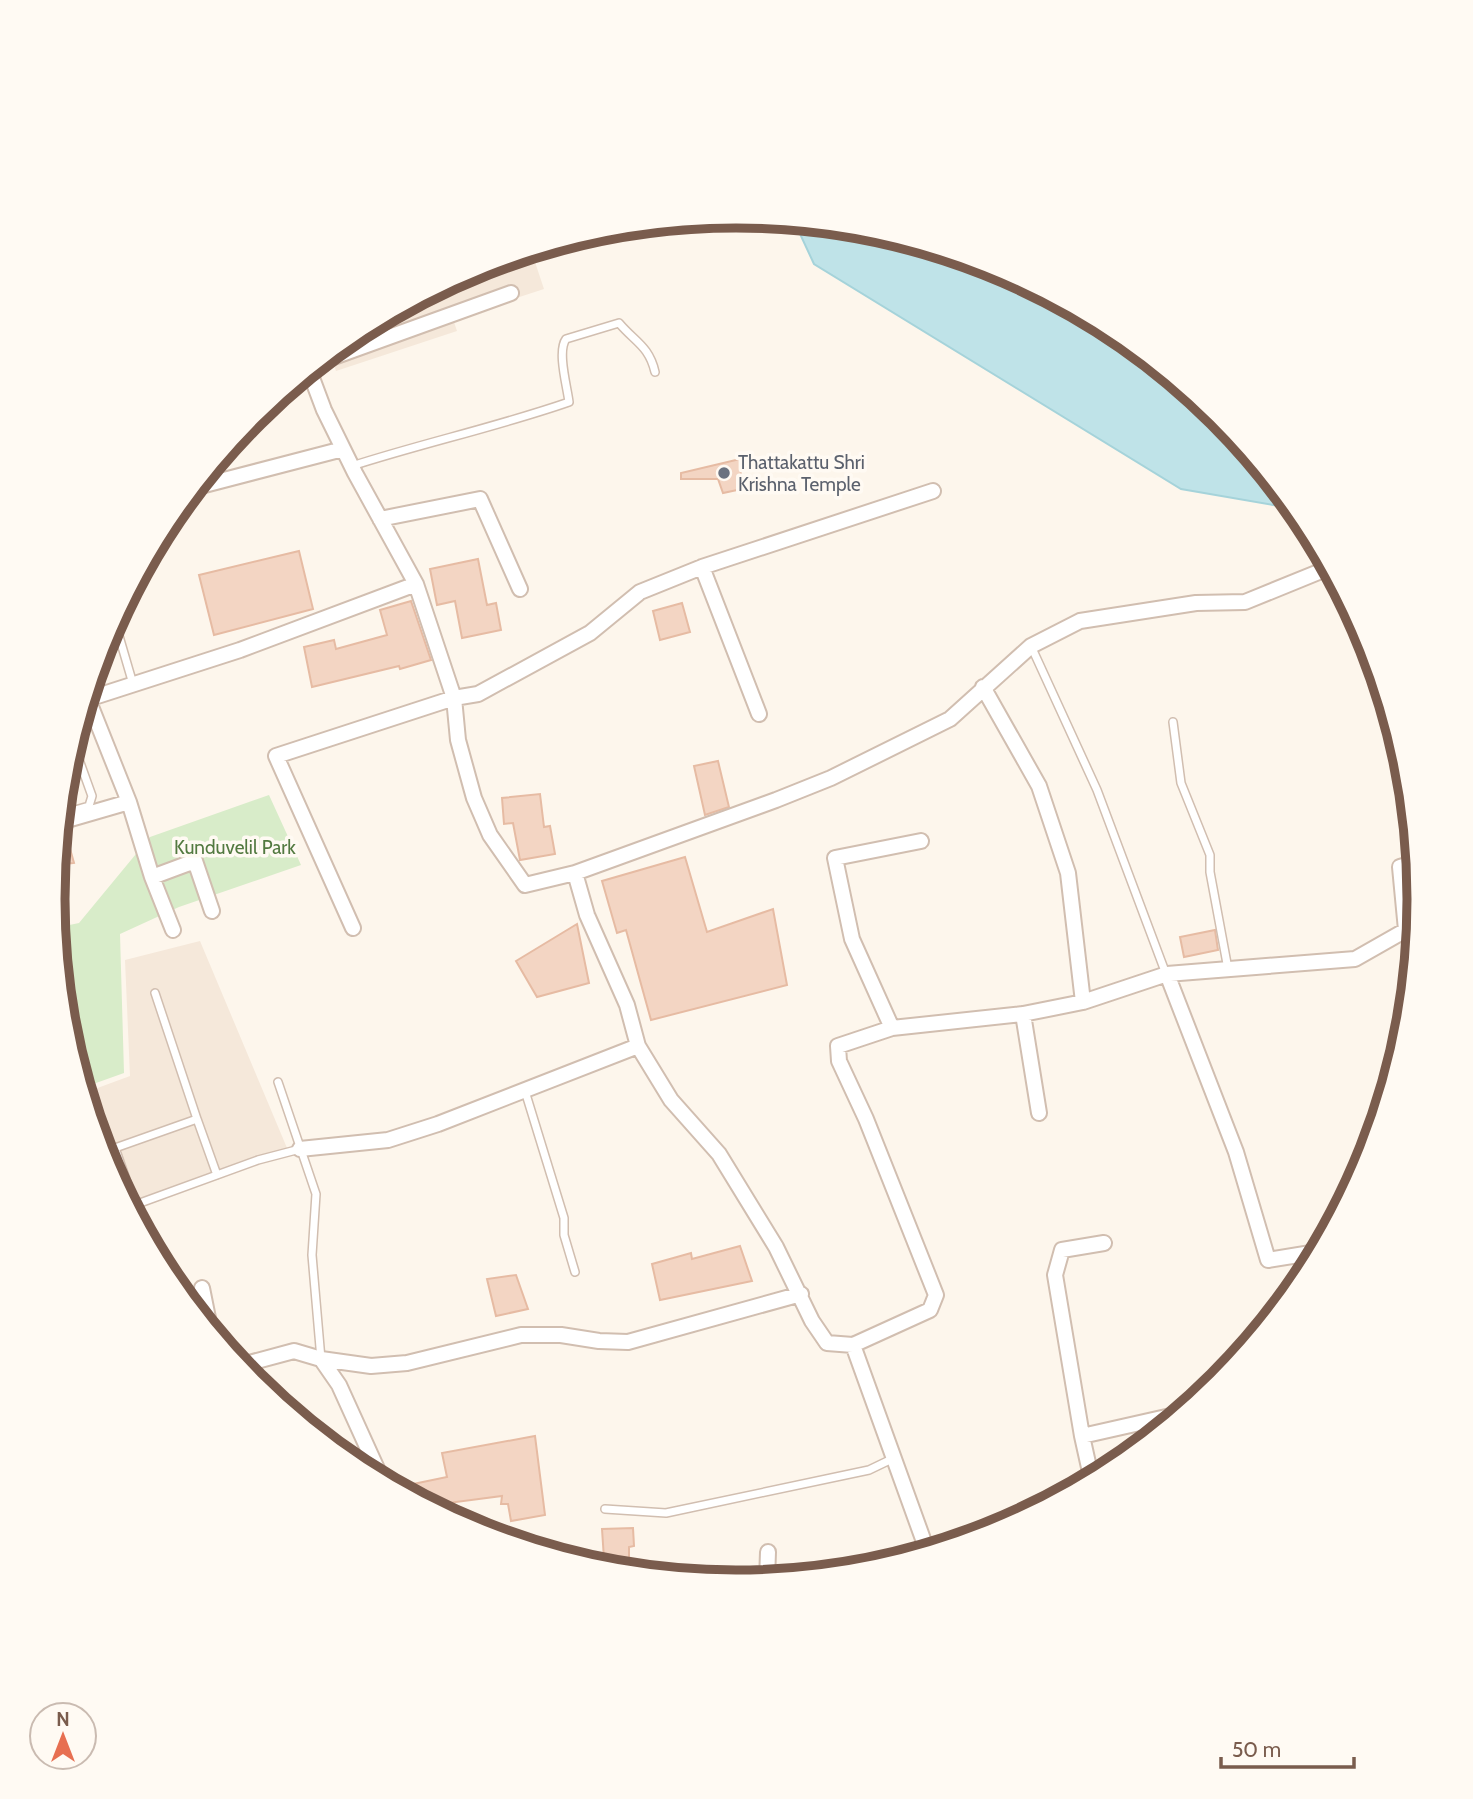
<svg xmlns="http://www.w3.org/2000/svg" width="1473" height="1799" viewBox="0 0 1473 1799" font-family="Cabin,sans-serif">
	<rect width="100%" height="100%" fill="#fdf6ec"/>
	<path fill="#f5e8da" d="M531,250L544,289L453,319L457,331L336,371L330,353L357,331L475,267Z
		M200,941L287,1148L127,1203L104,1161L84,1093L130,1076L125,960Z"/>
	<path fill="#d8ecc9" d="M269,795L301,865L179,907L120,934L124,1073L82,1088L66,1033L55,928L79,923L150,837Z"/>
	<path fill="#bfe3e8" stroke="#a5d3da" stroke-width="2" d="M794,221L870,229L999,268L1117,331L1220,416L1296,509L1181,489L814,264Z"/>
	<path fill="#f3d5c3" stroke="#e6bba3" stroke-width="2" d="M740,459L742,489L723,493L718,479H681V473Z
		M299,551L313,609L214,635L199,575Z
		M478,559L487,605L496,603L501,630L462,638L455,601L437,605L430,569Z
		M411,601L431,660L400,669L399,666L312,687L304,647L334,640L336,649L387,635L380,610Z
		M682,603L690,632L660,640L653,611Z
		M718,761L729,807L705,815L694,766Z
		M540,794L544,827L550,826L555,854L520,860L513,823L504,824L502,798Z
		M59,831H65L74,863L56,865Z
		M685,857L707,932L773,909L787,985L651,1020L626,930L617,933L602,881Z
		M577,924L589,983L537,997L516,961Z
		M1215,930L1218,950L1184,957L1180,937Z
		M740,1246L752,1281L660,1300L652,1264L691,1253L692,1259Z
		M516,1275L528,1309L496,1316L487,1279Z
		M535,1436L545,1515L511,1521L508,1504H501L502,1496L448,1503L452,1519L394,1488L447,1477L442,1453Z
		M633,1528L634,1546L629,1547V1558L604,1559L602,1529Z"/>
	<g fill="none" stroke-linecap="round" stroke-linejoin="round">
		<defs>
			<path id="service" d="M352,466C423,443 497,427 569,402C567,386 557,351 566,339L619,323C635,342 649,346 655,372
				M114,619L133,684
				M1031,646L1097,790L1166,974
				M1173,722L1181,783L1210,855V872L1228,969
				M61,814L89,806L92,796L73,743
				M278,1082L316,1194L312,1255L321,1359
				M525,1091L564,1218V1235L575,1272
				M197,1119L217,1175
				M135,1205L115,1148L197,1119L155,993
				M129,1207L258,1160L300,1149
				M605,1509L666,1513L869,1470L894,1458"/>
			<path id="minor" d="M317,363L511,293
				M309,370L324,410L355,473L416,584L454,698L458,740L474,798L490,835L525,885L575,873L587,915L627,1005L638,1046L671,1100L719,1154L776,1247L812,1321L827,1343L853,1345
				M193,488L343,449
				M380,519L480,499L520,589
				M702,567L759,714
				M983,687L1039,786L1068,873L1083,1002
				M129,802L152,877L173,930
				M60,822L129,802L88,699L240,650L416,584
				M575,873L776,800L831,778L950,719L1031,646L1080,621L1196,603L1245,602L1331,567
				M152,877L195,861L212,911
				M353,928L276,756L454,698L478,694L590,633L640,592L702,567L933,491
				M1167,974L1236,1152L1268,1260L1317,1252L1318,1255
				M1023,1014L1039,1113
				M892,1028L852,939L835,858L921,841
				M300,1149L388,1140L438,1124L638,1046
				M202,1288L211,1333
				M321,1359L339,1385L383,1482
				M238,1366L294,1351L321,1359L371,1366L407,1363L521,1335H561L599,1341L628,1342L801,1294
				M1082,1436L1184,1413
				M1092,1481L1082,1436L1055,1275L1062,1250L1104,1243
				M928,1553L853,1345L930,1310L936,1295L866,1119L839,1061L838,1046L892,1028L1023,1014L1083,1002L1167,974L1355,959L1406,930L1400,867L1417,862
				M767,1580L768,1552"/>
		</defs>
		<use href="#service" stroke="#d1beb0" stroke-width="10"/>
		<use href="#minor" stroke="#d1beb0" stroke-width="18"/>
		<use href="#service" stroke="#fff" stroke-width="7"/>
		<use href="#minor" stroke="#fff" stroke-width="14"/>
	</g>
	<circle fill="#6b7280" stroke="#fffaf3" stroke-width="2.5" cx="724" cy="473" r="7"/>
	<g text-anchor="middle" stroke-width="7" stroke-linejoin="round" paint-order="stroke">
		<g font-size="19" fill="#5b616d" stroke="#fffaf3" text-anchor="start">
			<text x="738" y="469">Thattakattu Shri<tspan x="738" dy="22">Krishna Temple</tspan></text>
		</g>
		<g font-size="19" fill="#537a41" stroke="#fffaf3">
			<text x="235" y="854">Kunduvelil Park</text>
		</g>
	</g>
	<path d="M0 0H1473V1799H0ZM65 899a671 671 0 1 1 1342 0a671 671 0 1 1-1342 0Z" fill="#fffaf3" fill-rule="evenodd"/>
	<path fill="none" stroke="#7a5c4d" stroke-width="9" d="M65 899a671 671 0 1 1 1342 0a671 671 0 1 1-1342 0Z"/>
	<g transform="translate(63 1736)"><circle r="33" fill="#fffaf3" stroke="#cabbb1" stroke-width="2"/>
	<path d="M0-5L12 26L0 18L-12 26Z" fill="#e76f51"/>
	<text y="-10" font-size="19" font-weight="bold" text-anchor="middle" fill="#7a5c4d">N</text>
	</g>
	<path d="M1221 1757v10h133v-10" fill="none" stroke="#7a5c4d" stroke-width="3.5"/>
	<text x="1232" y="1757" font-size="21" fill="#7a5c4d" stroke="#fffaf3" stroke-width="5" paint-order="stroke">50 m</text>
</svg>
